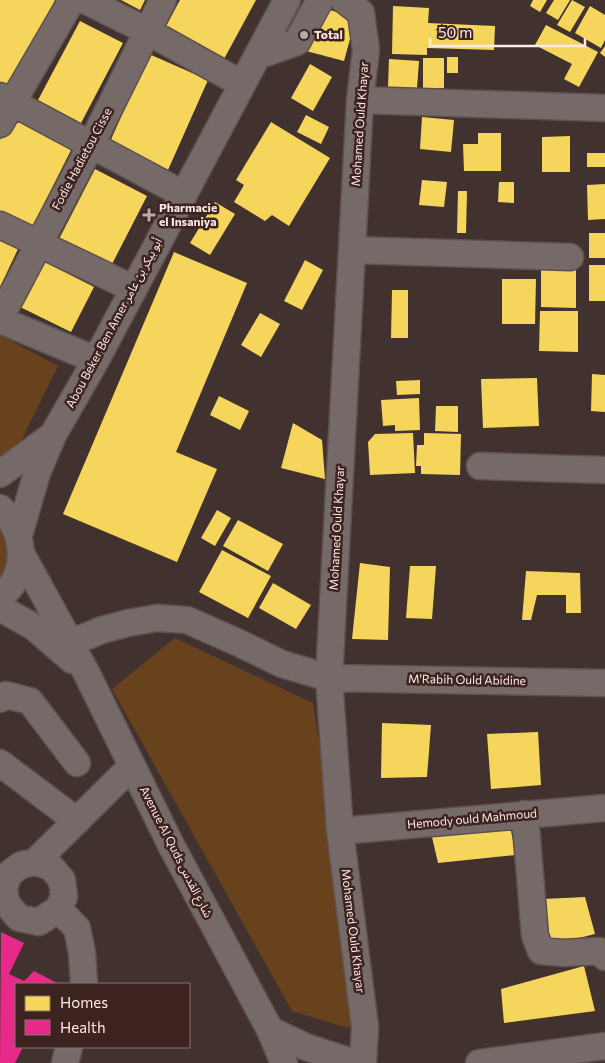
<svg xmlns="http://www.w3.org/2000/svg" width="605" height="1063" viewBox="0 0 605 1063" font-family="Commissioner,'Noto Sans Arabic',sans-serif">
	<rect width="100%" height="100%" fill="#413230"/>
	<path fill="#67421c" d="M0,335L58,366L17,449L0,460Z
		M0,526C10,542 11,563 0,578Z
		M175,638L313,703L360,1013L348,1028L292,1011L112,689Z"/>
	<path fill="#f6d55c" d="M0,0H55L12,88L0,82Z
		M121,0H145L140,10Z
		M180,0H256L224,59L165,28Z
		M533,0H547L540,12L530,6Z
		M554,0H570L558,20L546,13Z
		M572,0L585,7L570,32L557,25Z
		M393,6L429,8L428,23L495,26L494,50L427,48V55L392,54Z
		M590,6L605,15V40L601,48L575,33Z
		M318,7L356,17L344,61L306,51Z
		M80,21L123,43L81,123L38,100Z
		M546,25L598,52L579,87L564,79L572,64L535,45Z
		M605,46V57L600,53Z
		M149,54L208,80L168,170L109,144Z
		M447,57H458V73H447Z
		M423,58H444V88H423Z
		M389,59L419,61L417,88L388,87Z
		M310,64L332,77L313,111L291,98Z
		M306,115L329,127L321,144L297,132Z
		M12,116L73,146L29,234L0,219V140Z
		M422,117L454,120L451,152L420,149Z
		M271,122L330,158L289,226L272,215L265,221L234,202L244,185L236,180Z
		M478,133H501V171H464L463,144H478Z
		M570,136V172H542V137Z
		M587,153H605V167H587Z
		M95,169L147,196L110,268L58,241Z
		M422,180L447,182L444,207L419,205Z
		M499,182H514V203L498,202Z
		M605,184V219L588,220L587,185Z
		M458,191H467L466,233H457Z
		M215,202L235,214L210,255L190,243Z
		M589,233H605V258H589Z
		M0,241L18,249L0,287Z
		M174,252L247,283L176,452L217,469L177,562L63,514Z
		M37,258L94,287L71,332L14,304Z
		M305,260L323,270L302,310L284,301Z
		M589,265H605V301H589Z
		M541,270H576V308L541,307Z
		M502,279H536L535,324H502Z
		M392,290H408V338H391Z
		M540,311H578V352L539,351Z
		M260,313L280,324L261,357L241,345Z
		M592,374L605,375V412L591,411Z
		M537,378L539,426L483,428L481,379Z
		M420,380V394L397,395L396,381Z
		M219,396L249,411L240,430L210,415Z
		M419,398L420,430L395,431V425L383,426L381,400Z
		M436,406H458V432L435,431Z
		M293,423L322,440L325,479L281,468Z
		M413,433L415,473L370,475L368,442L375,434Z
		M424,433L461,434L460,475L421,474V466H416L417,445H424Z
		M217,510L231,518L215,546L201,538Z
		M238,520L283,544L268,571L223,546Z
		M222,550L271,576L248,618L199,592Z
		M360,563L390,567L388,640L352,639Z
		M410,566H436L432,619L406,618Z
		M526,571L580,573L581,613H566V595H537L531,620H522Z
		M273,583L311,605L296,629L259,608Z
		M382,723L431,725L427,777L381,778Z
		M538,732L541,785L491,789L487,734Z
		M510,826L516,855L438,863L432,837Z
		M585,897L595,934L547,946L543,899Z
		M584,966L595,1011L504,1023L501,989Z"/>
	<path fill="#e7298a" d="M1,932L24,943L9,974L24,981L34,971L59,984H16V1047H23L15,1063H0Z"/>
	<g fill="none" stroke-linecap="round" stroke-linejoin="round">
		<defs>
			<path id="minor" d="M85,0L147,31L242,84
				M344,0L361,13L366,50L360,100L329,678L340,831L365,1027L363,1063
				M257,56L297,42L320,0
				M0,96L183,194
				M360,100L605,108
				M0,124L72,0
				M0,225L134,289
				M352,250L570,257
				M0,318L91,145L163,0
				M0,320L96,360
				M480,466L605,470
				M0,474L53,435
				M0,508C26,530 29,576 0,597
				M19,535L37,473L53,435L96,360L287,0
				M21,553L86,672L171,845L270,1030L284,1063
				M0,608L34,627L72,660
				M70,643L102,630L128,623L157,618L187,620L239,643L282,664L329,678L605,683
				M0,699L6,695L30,701L77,763
				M0,763L77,821
				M525,814L535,936L541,951L563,953L599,951L605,957
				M340,831L605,808
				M35,862L51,867L62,880L64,897L58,909L39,922L19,918L6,903L4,888L9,874L21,865Z
				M35,862L132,766
				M58,909L77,928L82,953L84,984
				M270,1030L306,1047L349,1061
				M65,1063L69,1047
				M479,1063L605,1046"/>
		</defs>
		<use href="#minor" stroke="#5e504f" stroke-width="29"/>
		<use href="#minor" stroke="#766a69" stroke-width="26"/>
	</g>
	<g fill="#bbaaa7" stroke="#3d231f" stroke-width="2">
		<circle cx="304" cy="35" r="5"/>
		<path d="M146.5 207.5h5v5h5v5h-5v5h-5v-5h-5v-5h5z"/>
	</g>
	<g text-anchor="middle" stroke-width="5" stroke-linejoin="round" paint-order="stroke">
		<g font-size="12" font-weight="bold" fill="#fdeae7" stroke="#3d231f" text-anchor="start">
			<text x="314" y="39">Total</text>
			<text x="159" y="212">Pharmacie<tspan x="159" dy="14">el Insaniya</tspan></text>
		</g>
		<g font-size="12" fill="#fdeae7" stroke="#3d231f">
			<text transform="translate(360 124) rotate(-86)" y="4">Mohamed Ould Khayar</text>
			<text transform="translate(82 159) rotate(-62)" y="4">Fodie Hadietou Cisse</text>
			<text transform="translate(114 323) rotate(-62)" y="4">Abou Beker Ben Amer أبو بيكر بن عامر</text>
			<text transform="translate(337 528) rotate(-87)" y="4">Mohamed Ould Khayar</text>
			<text transform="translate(467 680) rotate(1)" y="4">M'Rabih Ould Abidine</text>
			<text transform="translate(472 819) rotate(-5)" y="4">Hemody ould Mahmoud</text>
			<text transform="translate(176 852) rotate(63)" y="4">Avenue Al Quds شارع القدس</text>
			<text transform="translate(353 931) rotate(83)" y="4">Mohamed Ould Khayar</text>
		</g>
	</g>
	<rect x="15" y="983" width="175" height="65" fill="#3d231f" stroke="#8a736f"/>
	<rect x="25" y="996" width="25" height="15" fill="#f6d55c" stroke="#8a736f"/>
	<text x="60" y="1008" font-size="15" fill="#fdeae7">Homes</text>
	<rect x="25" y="1020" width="25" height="15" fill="#e7298a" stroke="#8a736f"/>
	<text x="60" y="1033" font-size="15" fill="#fdeae7">Health</text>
	<path d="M430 38v8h155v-8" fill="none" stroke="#fdeae7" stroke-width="2.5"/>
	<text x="438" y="38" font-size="15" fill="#fdeae7" stroke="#3d231f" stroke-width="4" paint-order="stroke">50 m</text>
</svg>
